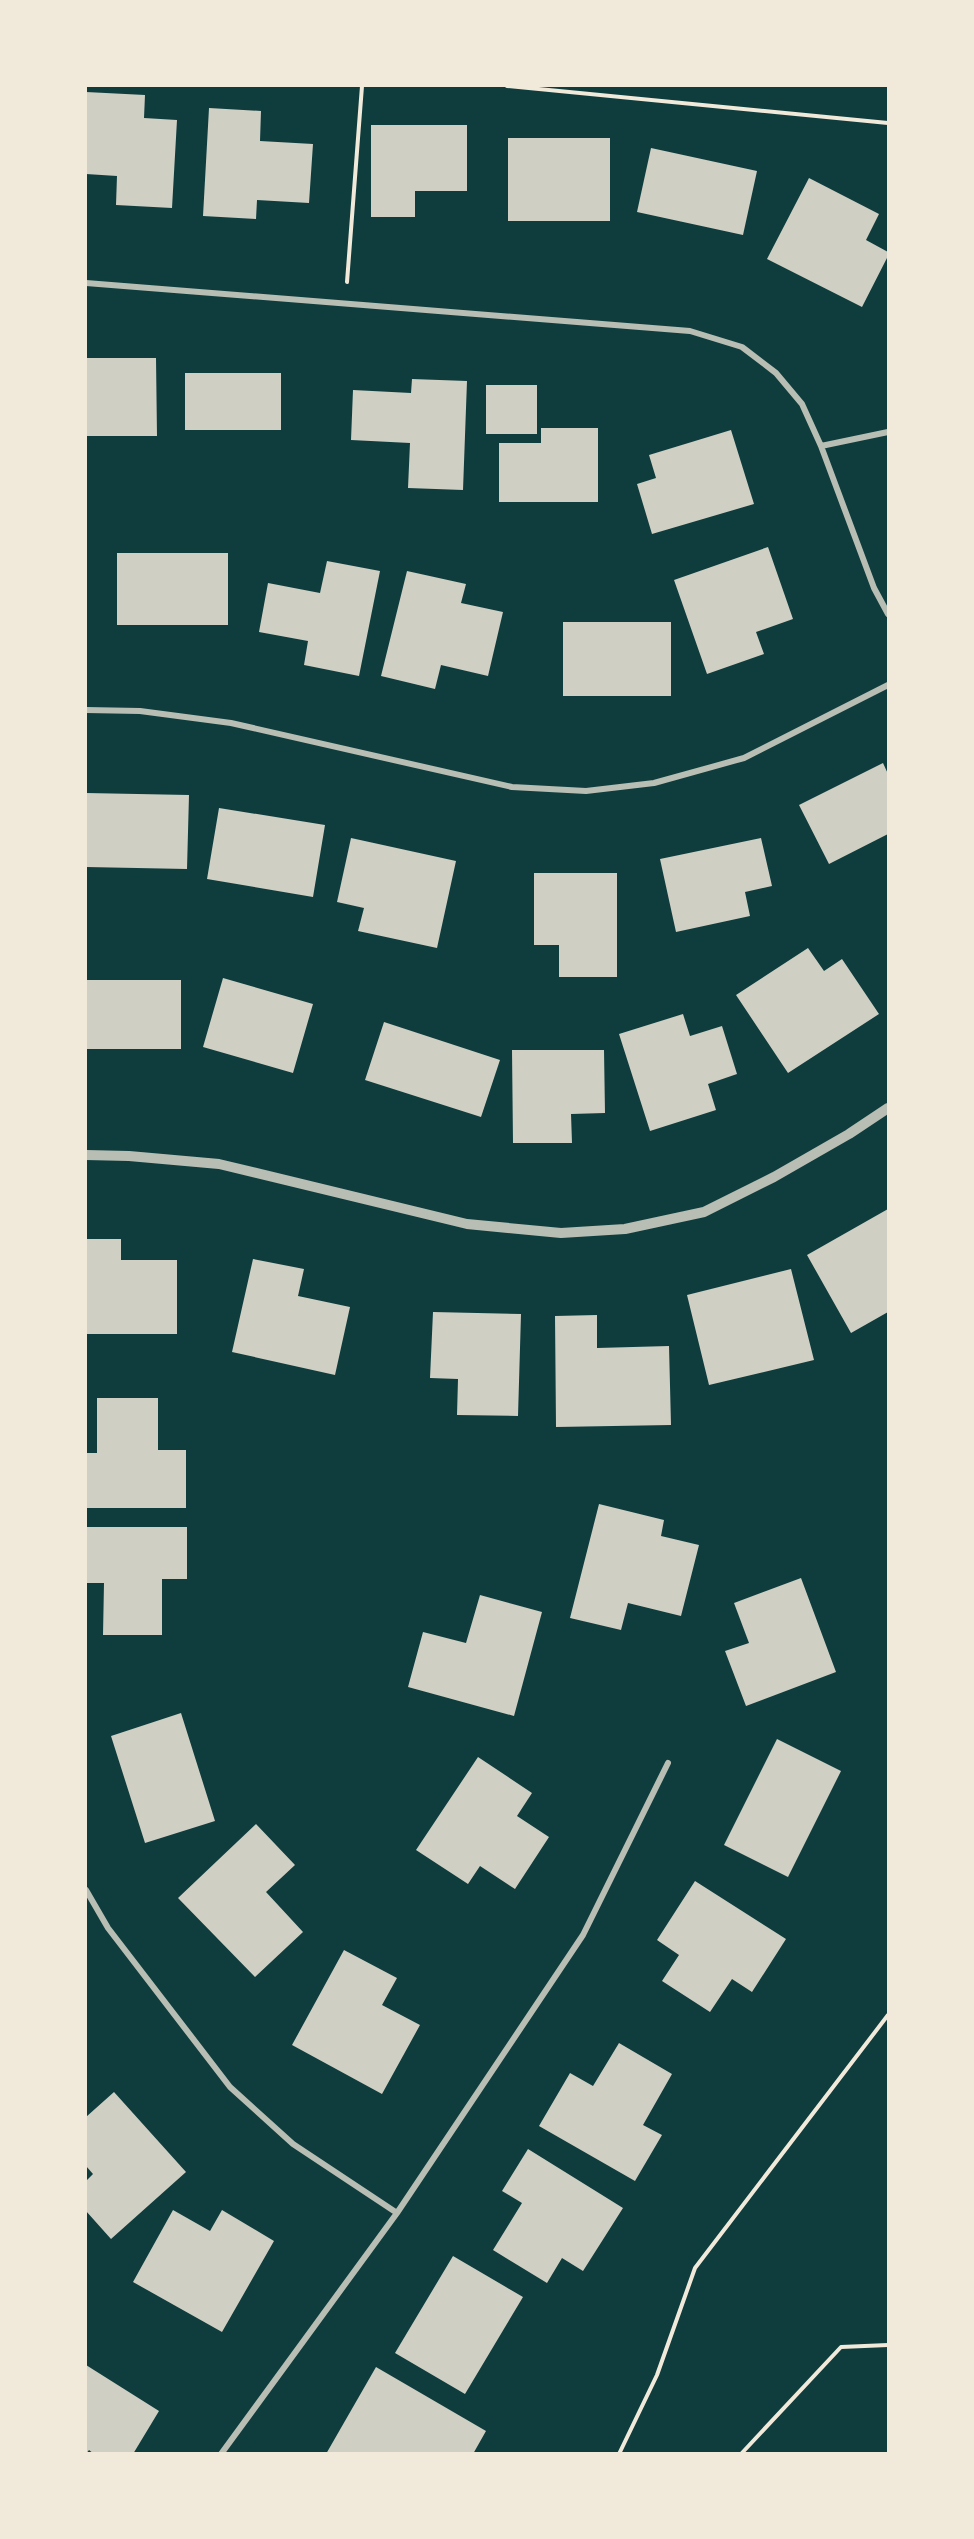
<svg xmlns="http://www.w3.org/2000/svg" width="974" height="2539" viewBox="0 0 974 2539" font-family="Inter,sans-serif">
	<rect width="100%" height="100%" fill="#0f3d3e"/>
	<path fill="#cfcfc3" d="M86,92L145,95L144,118L177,120L172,208L116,205L117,176L86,174Z
		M209,108L261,111L260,141L313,144L309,203L257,200L256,219L203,216Z
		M371,125H467V191H415V217H371Z
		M508,138H610V221H508Z
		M651,148L757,171L743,235L637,212Z
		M809,178L879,214L866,240L888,252V256L862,307L767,259Z
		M86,358H156L157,436H86Z
		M185,373H281V430H185Z
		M412,379L467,381L463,490L408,488L410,443L351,440L353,390L411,393Z
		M486,385H537V434H486Z
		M541,428H598V502H499V443H541Z
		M731,430L754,504L652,534L637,484L656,478L649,455Z
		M768,547L793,619L756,632L764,654L707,674L674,580Z
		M117,553H228V625H117Z
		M327,561L380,571L359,676L304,665L308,641L259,632L268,583L320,593Z
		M407,571L466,584L461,603L503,612L488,676L441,665L435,689L381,676Z
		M563,622H671V696H563Z
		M883,763L888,774V834L829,864L799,805Z
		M86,793L189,795L187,869L86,867Z
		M219,808L325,825L313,897L207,879Z
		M351,838L456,861L437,948L358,931L364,908L337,902Z
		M761,838L772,886L745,892L750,916L676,932L660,859Z
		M534,873H617V977H559V945H534Z
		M808,948L824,971L842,959L879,1014L788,1073L736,995Z
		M223,978L313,1004L293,1073L203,1047Z
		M86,980H181V1049H86Z
		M683,1014L690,1036L722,1026L737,1074L708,1084L716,1110L650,1131L619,1034Z
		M384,1022L500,1060L481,1117L365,1080Z
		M512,1050H604L605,1113L571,1114L572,1143H513Z
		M888,1209V1312L851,1333L807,1255Z
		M86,1239H121V1260H177V1334H86Z
		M253,1259L304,1269L298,1296L350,1307L335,1375L232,1352Z
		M791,1269L814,1360L709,1385L687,1295Z
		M433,1312L521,1314L518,1416L457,1415L458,1379L430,1378Z
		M597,1315V1348L669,1346L671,1425L556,1427L555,1316Z
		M97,1398H158V1450H186V1508H86V1453H97Z
		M599,1504L664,1520L661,1536L699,1545L681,1616L628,1603L621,1630L570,1618Z
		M86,1527H187V1579H162V1635H103L104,1583H86Z
		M801,1578L836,1672L746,1706L725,1651L749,1643L734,1603Z
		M480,1595L542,1612L514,1716L408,1687L423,1632L466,1643Z
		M181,1713L215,1821L145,1843L111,1736Z
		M777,1739L841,1771L788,1877L724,1845Z
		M478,1757L532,1793L517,1816L549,1837L515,1889L480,1866L468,1884L416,1850Z
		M256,1824L295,1865L266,1892L303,1932L255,1977L178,1898Z
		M695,1881L786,1939L752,1992L732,1979L710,2012L662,1981L679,1955L657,1940Z
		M344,1950L397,1978L382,2005L420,2025L382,2094L292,2045Z
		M619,2043L672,2074L643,2125L662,2135L635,2181L539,2126L570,2073L593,2086Z
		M114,2092L186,2172L111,2239L86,2211V2181L93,2174L86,2166V2117Z
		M528,2149L623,2208L583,2271L562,2258L547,2283L493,2250L522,2203L502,2191Z
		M173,2210L210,2231L222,2210L274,2241L222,2332L133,2282Z
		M453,2256L523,2297L465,2394L395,2353Z
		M86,2365L159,2411L133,2454H94L89,2450L86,2454Z
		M376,2367L486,2431L473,2454H326Z"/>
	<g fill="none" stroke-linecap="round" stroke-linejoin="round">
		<path stroke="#f1e9da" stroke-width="4" d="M507,86L888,123
			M347,282L362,86
			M619,2454L657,2375L695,2268L888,2015
			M741,2454L841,2347L888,2345"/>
		<path stroke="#b8beb3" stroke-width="6" d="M86,283L690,331L742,347L776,373L802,404L821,446L874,588L888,614
			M821,446L888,432
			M86,710L140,711L231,723L512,787L586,791L654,783L744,758L888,685
			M86,1890L108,1928L230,2087L293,2144L397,2213
			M221,2454L397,2213L583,1935L668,1763"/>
		<path stroke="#b8beb3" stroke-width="10" d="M86,1155L129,1156L219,1164L467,1224L561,1233L625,1229L704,1212L774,1177L849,1134L888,1108"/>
	</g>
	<rect width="974" height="2539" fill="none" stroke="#f1e9da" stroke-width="174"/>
</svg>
